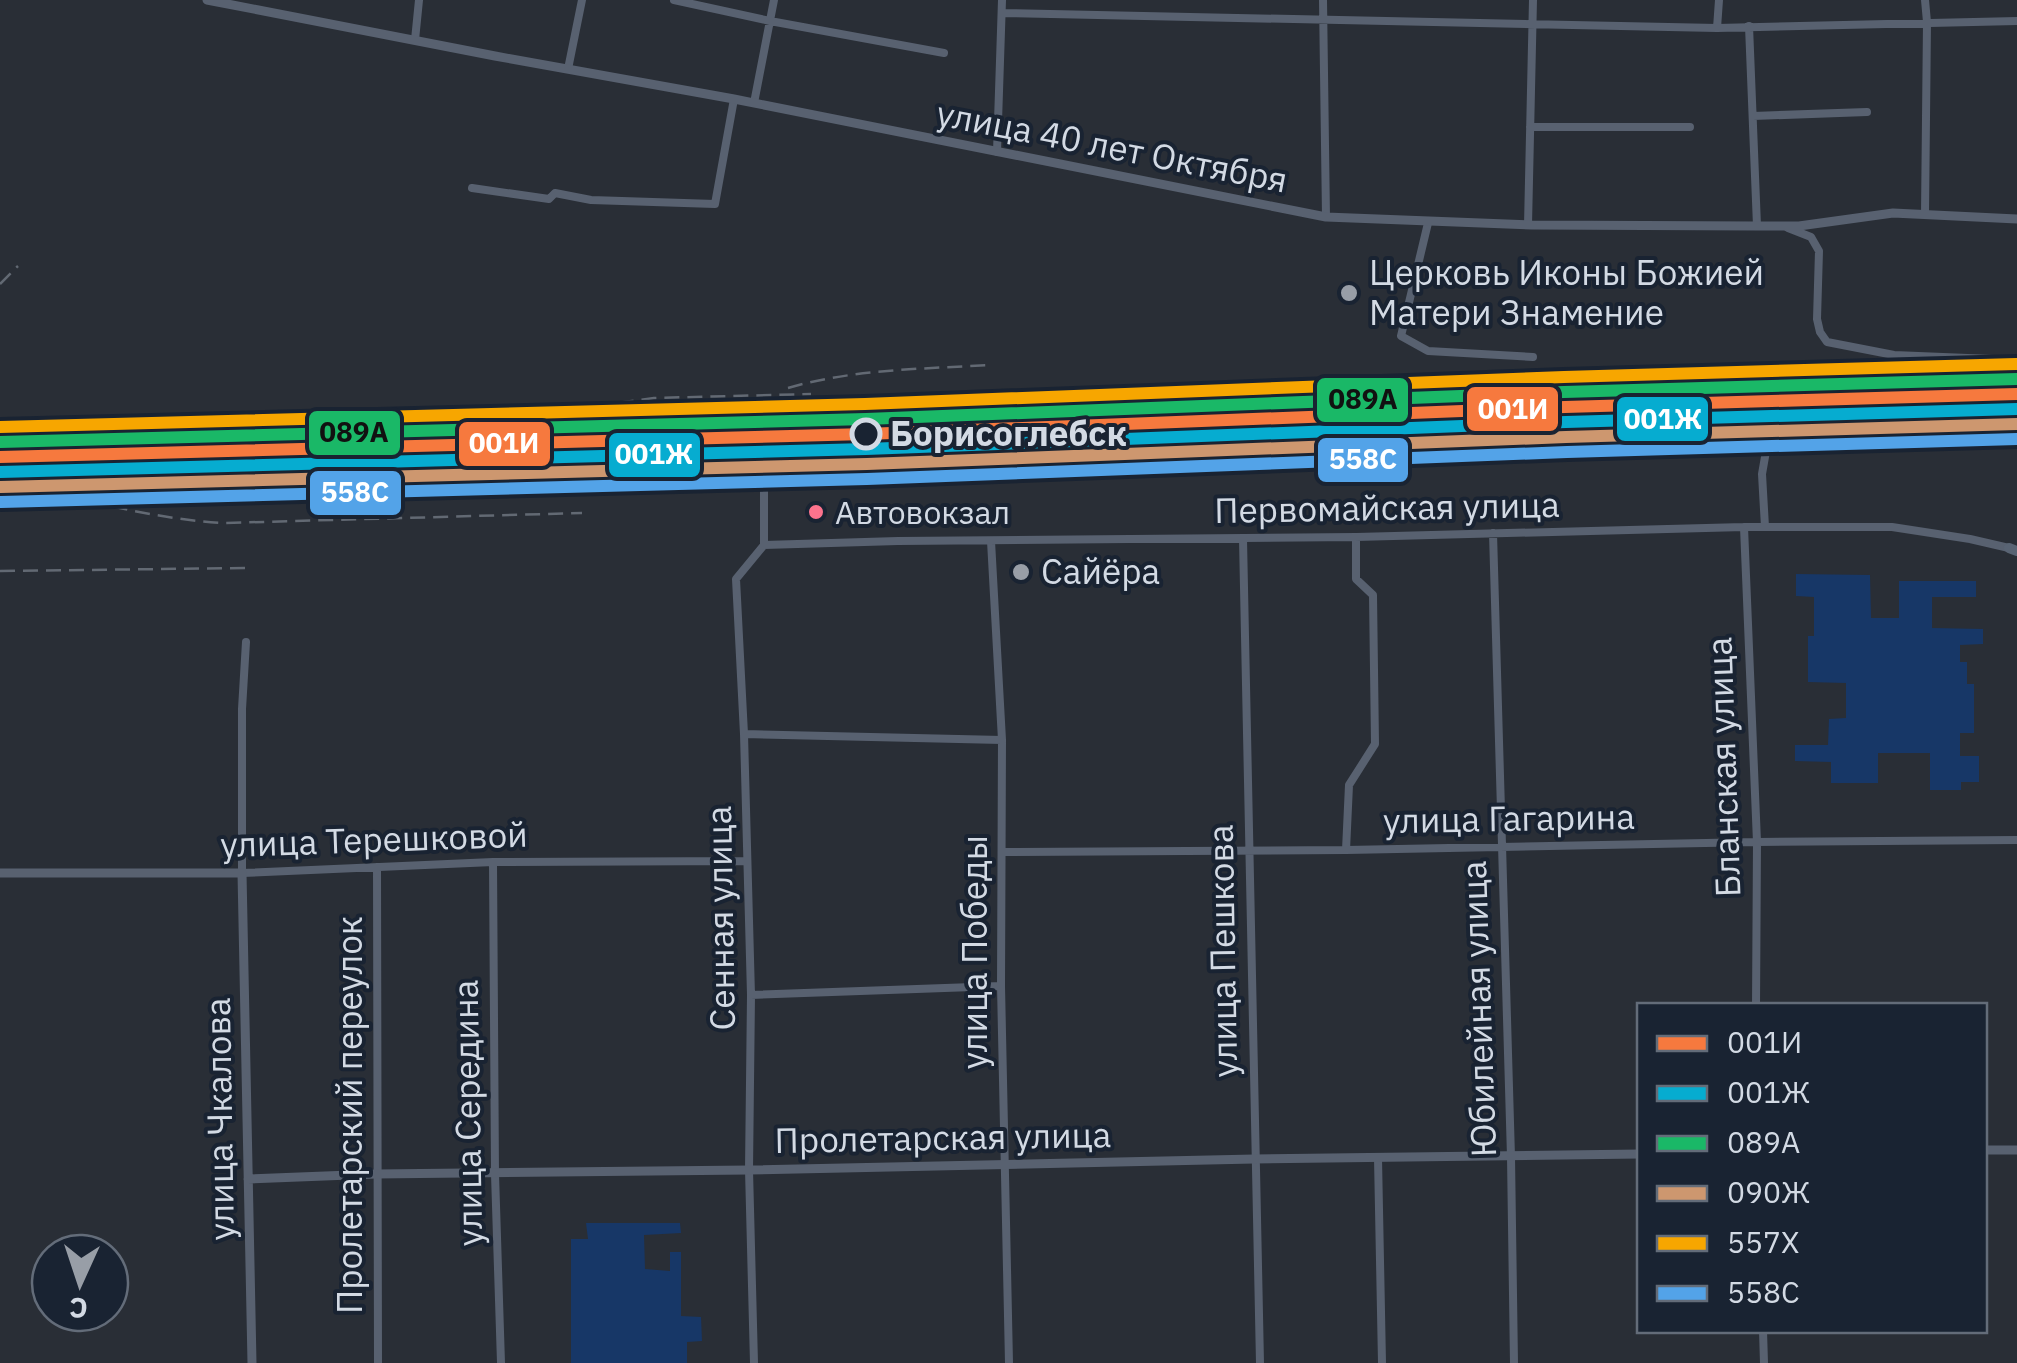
<svg xmlns="http://www.w3.org/2000/svg" width="2017" height="1363" viewBox="0 0 2017 1363" font-family="'IBM Plex Sans',sans-serif">
	<rect width="100%" height="100%" fill="#292e36"/>
	<path fill="#173767" d="M1796,574L1870,575L1871,618H1899V581H1976V597H1932V628L1983,629V644L1960,645V662H1967V684H1974V733H1960V756H1979V782H1961V790H1930V753H1878V783H1831V762L1795,761V745H1828L1829,719L1846,718V683L1808,682V636H1814V597L1796,596Z
		M586,1223H680L681,1233L644,1235L645,1269L670,1271V1252H681V1316L701,1317L702,1341L687,1342V1363H571V1239H588Z"/>
	<g fill="none" stroke-linecap="round" stroke-linejoin="round">
		<path stroke="#586170" stroke-width="8" d="M674,0L770,21L944,53
			M1323,0L1326,217
			M1002,13L1717,28L2017,21
			M1749,26L1757,226
			M1717,28L1719,0
			M415,40L419,0
			M568,69L582,0
			M754,103L774,0
			M1753,116L1867,112
			M1530,127H1690
			M997,152L1002,0
			M472,188L549,199L555,193L591,200L715,204L734,99
			M1925,214L1927,22L1925,0
			M1428,223L1401,336L1428,351L1533,357
			M1528,225L1533,0
			M1788,228L1811,237L1819,251L1817,319L1820,332L1827,342L1894,355L2017,360
			M1524,435L1591,431L1711,430L1772,434L1802,428L1835,430L1865,422L1893,420L1910,422L1926,430L2017,432
			M1744,527L1757,842L1756,1006
			M1765,527L1762,474L1769,434
			M1493,533L1511,1157L1514,1363
			M1243,539L1260,1363
			M991,541L1002,740L1001,986L1009,1363
			M764,545L898,541L1356,537L1744,527H1892L1970,539L2009,548
			M246,642L242,709V873L493,862L747,861
			M744,734L1002,740
			M1346,850L1349,785L1375,744L1373,595L1356,579V537
			M1002,852L1346,850L1757,842L2017,840
			M493,862L495,1174L501,1363
			M377,867L378,1363
			M751,995L1001,986
			M1378,1158L1382,1363
			M1763,1330L1764,1363
			M754,1363L749,1170L751,995L744,734L736,579L764,545V482"/>
		<path stroke="#586170" stroke-width="9" d="M207,0L495,56L734,99L1326,217L1532,225L1757,226H1799L1893,213L2017,219
			M0,873H242L252,1363
			M1984,1150H2017
			M248,1179L376,1174L749,1170L1254,1159L1640,1154"/>
		<path stroke="#596474" stroke-width="10" d="M2009,548L2017,551"/>
		<path stroke="#626973" stroke-width="2.5" stroke-dasharray="15 8" stroke-linecap="butt" d="M0,284L18,266
			M788,388C853,369 922,369 990,365
			M0,445L125,425L470,415L579,408L654,398L811,394
			M0,483C75,496 148,519 224,523L582,513
			M0,571L246,568"/>
		<defs>
			<path id="rail-1" d="M0,457L866,434L1565,407L2017,394"/>
			<path id="rail-2" d="M0,472L866,449L1566,422L2017,409"/>
			<path id="rail-3" d="M0,442L866,419L1564,392L2017,379"/>
			<path id="rail-4" d="M1,487L867,464L1566,437L2017,424"/>
			<path id="rail-5" d="M0,427L865,404L1564,377L2016,364"/>
			<path id="rail-6" d="M1,502L867,479L1567,452L2017,439"/>
		</defs>
		<use href="#rail-1" stroke="#192332" stroke-width="20"/>
		<use href="#rail-2" stroke="#192332" stroke-width="20"/>
		<use href="#rail-3" stroke="#192332" stroke-width="20"/>
		<use href="#rail-4" stroke="#192332" stroke-width="20"/>
		<use href="#rail-5" stroke="#192332" stroke-width="20"/>
		<use href="#rail-6" stroke="#192332" stroke-width="20"/>
		<use href="#rail-1" stroke="#f6793e" stroke-width="12"/>
		<use href="#rail-2" stroke="#06acd0" stroke-width="12"/>
		<use href="#rail-3" stroke="#1ab867" stroke-width="12"/>
		<use href="#rail-4" stroke="#cd976f" stroke-width="12"/>
		<use href="#rail-5" stroke="#f7a600" stroke-width="12"/>
		<use href="#rail-6" stroke="#53a3e8" stroke-width="12"/>
	</g>
	<g fill="#989ea7" stroke="#192332" stroke-width="4">
		<circle cx="1349" cy="293" r="10"/>
		<circle cx="1021" cy="572" r="10"/>
	</g>
	<circle fill="#192332" stroke="#d3dae4" stroke-width="5" cx="866" cy="434" r="14"/>
	<circle fill="#fc738d" stroke="#192332" stroke-width="4" cx="816" cy="512" r="9"/>
	<g text-anchor="middle" stroke-width="8" stroke-linejoin="round" paint-order="stroke">
		<g font-size="32" fill="#d3dae4" stroke="#192332" text-anchor="start">
			<text x="835" y="524">Автовокзал</text>
		</g>
		<g font-size="35" fill="#d3dae4" stroke="#192332">
			<text transform="translate(1112 147) rotate(11)" y="12">улица 40 лет Октября</text>
			<text transform="translate(1387 508) rotate(-1)" y="12">Первомайская улица</text>
			<text transform="translate(1724 767) rotate(-92)" y="12">Бланская улица</text>
			<text transform="translate(1509 819) rotate(-1)" y="12">улица Гагарина</text>
			<text transform="translate(374 840) rotate(-2)" y="12">улица Терешковой</text>
			<text transform="translate(721 918) rotate(-91)" y="12">Сенная улица</text>
			<text transform="translate(1223 951) rotate(-91)" y="12">улица Пешкова</text>
			<text transform="translate(975 952) rotate(-90)" y="12">улица Победы</text>
			<text transform="translate(1479 1009) rotate(-92)" y="12">Юбилейная улица</text>
			<text transform="translate(468 1113) rotate(-91)" y="12">улица Середина</text>
			<text transform="translate(350 1115) rotate(-90)" y="12">Пролетарский переулок</text>
			<text transform="translate(220 1119) rotate(-91)" y="12">улица Чкалова</text>
			<text transform="translate(943 1138) rotate(-1)" y="12">Пролетарская улица</text>
		</g>
		<g font-size="35" fill="#d3dae4" stroke="#192332" text-anchor="start">
			<text x="1369" y="285">Церковь Иконы Божией<tspan x="1369" dy="40">Матери Знамение</tspan></text>
			<text x="1041" y="584">Сайёра</text>
		</g>
		<g font-size="35" font-weight="bold" fill="#d3dae4" stroke="#192332" text-anchor="start">
			<text x="890" y="446">Борисоглебск</text>
		</g>
	</g>
	<g stroke="#192332" stroke-width="4">
		<rect x="1315" y="376" width="95" height="48" rx="10" fill="#1ab867"/>
		<rect x="1465" y="385" width="95" height="48" rx="10" fill="#f6793e"/>
		<rect x="1615" y="395" width="95" height="48" rx="10" fill="#06acd0"/>
		<rect x="307" y="409" width="95" height="48" rx="10" fill="#1ab867"/>
		<rect x="457" y="420" width="95" height="48" rx="10" fill="#f6793e"/>
		<rect x="607" y="431" width="95" height="48" rx="10" fill="#06acd0"/>
		<rect x="1316" y="436" width="94" height="48" rx="10" fill="#53a3e8"/>
		<rect x="308" y="469" width="95" height="48" rx="10" fill="#53a3e8"/>
	</g>
	<g font-size="28" text-anchor="middle" font-weight="bold" fill="#fff">
		<text x="1513" y="419">001И</text>
		<text x="1663" y="429">001Ж</text>
		<text x="504" y="453">001И</text>
		<text x="654" y="464">001Ж</text>
		<text x="1363" y="469">558С</text>
		<text x="355" y="502">558С</text>
	</g>
	<g font-size="28" text-anchor="middle" font-weight="bold" fill="#111">
		<text x="1363" y="409">089А</text>
		<text x="354" y="442">089А</text>
	</g>
	<rect x="1637" y="1003" width="350" height="330" fill="#192332" stroke="#636c79" stroke-width="2.5"/>
	<rect x="1657" y="1036" width="50" height="15" fill="#f6793e" stroke="#636c79" stroke-width="2.5"/>
	<text x="1727" y="1053" font-size="30" fill="#d3dae4">001И</text>
	<rect x="1657" y="1086" width="50" height="15" fill="#06acd0" stroke="#636c79" stroke-width="2.5"/>
	<text x="1727" y="1103" font-size="30" fill="#d3dae4">001Ж</text>
	<rect x="1657" y="1136" width="50" height="15" fill="#1ab867" stroke="#636c79" stroke-width="2.5"/>
	<text x="1727" y="1153" font-size="30" fill="#d3dae4">089А</text>
	<rect x="1657" y="1186" width="50" height="15" fill="#cd976f" stroke="#636c79" stroke-width="2.5"/>
	<text x="1727" y="1203" font-size="30" fill="#d3dae4">090Ж</text>
	<rect x="1657" y="1236" width="50" height="15" fill="#f7a600" stroke="#636c79" stroke-width="2.5"/>
	<text x="1727" y="1253" font-size="30" fill="#d3dae4">557Х</text>
	<rect x="1657" y="1286" width="50" height="15" fill="#53a3e8" stroke="#636c79" stroke-width="2.5"/>
	<text x="1727" y="1303" font-size="30" fill="#d3dae4">558С</text>
	<g transform="translate(80 1283) rotate(183)"><circle r="48" fill="#192332" stroke="#636c79" stroke-width="2.5"/>
	<path d="M0-8L18 38L0 25L-18 38Z" fill="#989ea7"/>
	<text y="-15" font-size="28" font-weight="bold" text-anchor="middle" fill="#d3dae4">С</text>
	</g>
</svg>
